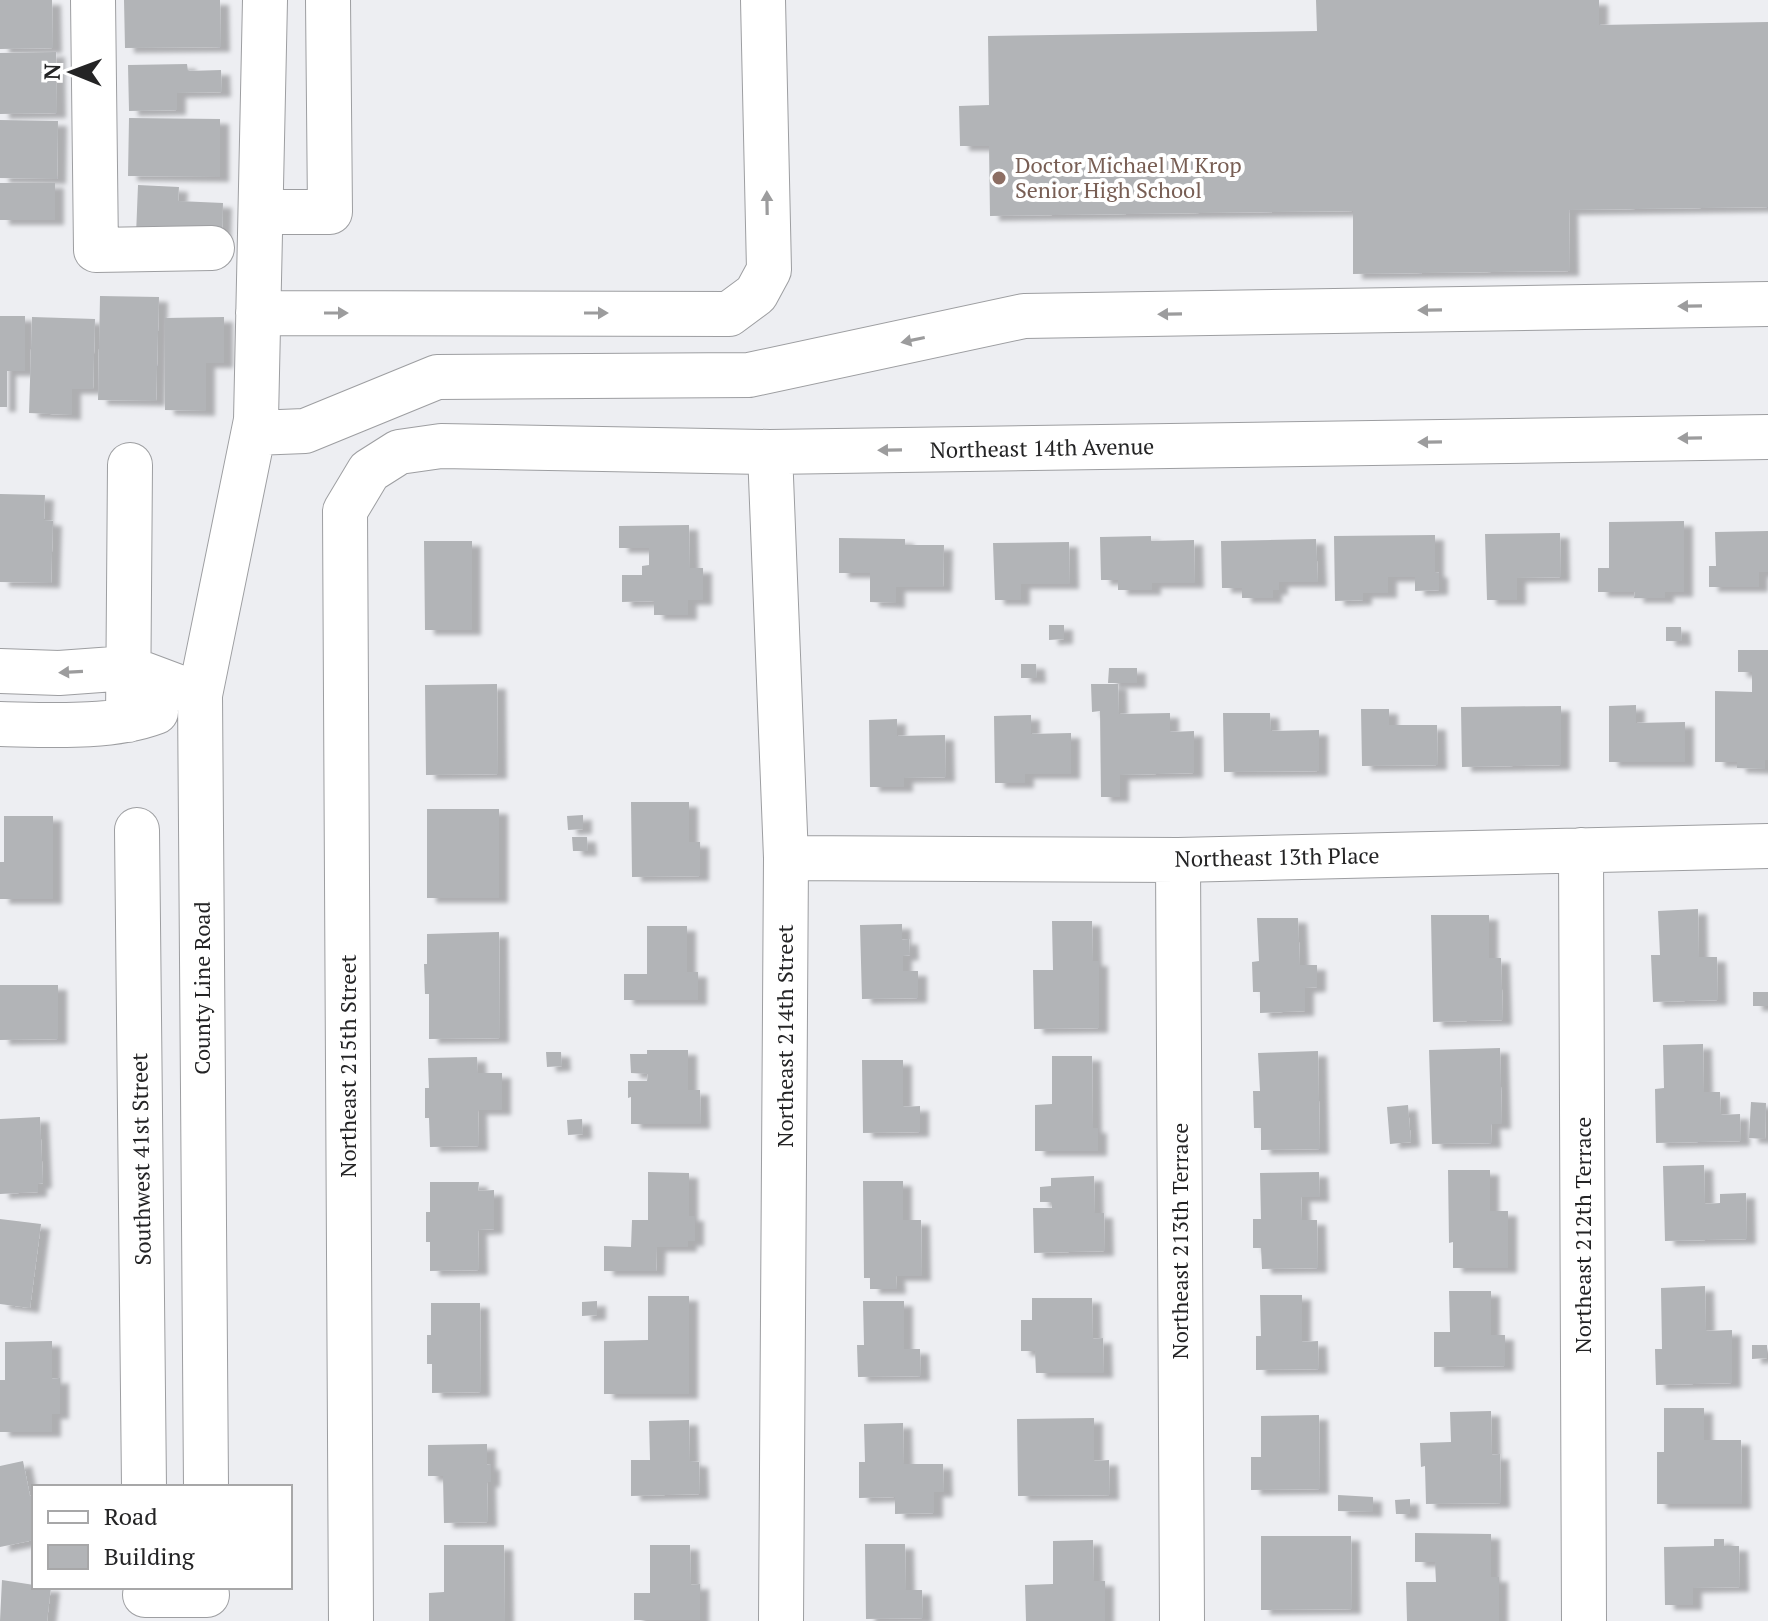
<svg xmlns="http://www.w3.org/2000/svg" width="1768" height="1621" viewBox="0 0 1768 1621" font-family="'PT Serif',serif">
	<defs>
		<filter id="shadow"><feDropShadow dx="9" dy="5" stdDeviation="2" flood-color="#0004"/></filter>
	</defs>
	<rect width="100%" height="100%" fill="#edeef2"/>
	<path fill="#b2b4b7" filter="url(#shadow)" d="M0,0H52L53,48L0,49Z
		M124,0H220L221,47L125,48Z
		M1316,0H1599V25L1768,22V207L1569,210L1570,271L1353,274V211L990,216L989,146H960L959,106L989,105L988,36L1317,31Z
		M56,52L57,113L0,114V53Z
		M187,64L188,71L221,70L222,92L177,93V110L129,111L128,65Z
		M129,118L220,119V177L128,176Z
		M0,120L58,121L57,179L0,178Z
		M0,183H55V220H0Z
		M138,185L179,187L178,201L223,203L222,237L136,235Z
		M100,296L159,297L156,401L98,400Z
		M0,316H25V371H7V407H0Z
		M32,317L95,319L93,389H72V415L29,413Z
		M224,317V363H206V411L165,410V318Z
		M0,494L45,495L44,520L53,521L51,583L0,582Z
		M1684,521V592H1665V598H1634L1635,592H1598V568H1609V522Z
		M689,525L690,568H703V600H688V615H654V601L622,602V575H642V566L649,565V548H619V526Z
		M1768,531V572H1759V587H1709V566H1716L1715,532Z
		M1560,533L1561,577L1517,578V600H1487L1485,534Z
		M1435,535V572L1439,573V590L1415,591V577H1388V593H1363V600L1335,601L1334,536Z
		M1151,536V541L1194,540L1195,583H1152V590H1118V580H1101L1100,537Z
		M839,538L905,539V545H944L943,587H896V603L870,602V573H839Z
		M1316,539L1318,582H1279V590H1273V598H1242V588H1222L1221,541Z
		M424,541H472V630H425Z
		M1069,542L1070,584H1021V600H995L993,543Z
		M1049,625H1064V639L1049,640Z
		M1666,627H1681L1682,641H1666Z
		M1738,650H1768V760H1765V769L1737,768V762H1715V691L1752,692V672H1738Z
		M1021,664H1036L1037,678H1021Z
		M1109,668H1137V683H1108Z
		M497,684L498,774L426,775L425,685Z
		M1091,684H1118L1119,714L1170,713V732L1194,731V773L1120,775V797H1101L1100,711L1092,712Z
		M1636,705V723L1685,722V762H1609V706Z
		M1561,706V765L1462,767L1461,707Z
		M1361,709H1389V725H1437L1438,765L1362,766Z
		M1223,713H1270L1271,731L1319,730V771L1224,772Z
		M1031,715V734L1071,733V774H1025V783H995L994,716Z
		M897,719V736L945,735L946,777L904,778V787H870L869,720Z
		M631,802H689V842H700V876L632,877Z
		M427,809H499V898H427Z
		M583,815V829L568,830L567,816Z
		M4,816H53V899H0V862H4Z
		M572,837H587L588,851H573Z
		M1698,909L1699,957H1717L1718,1000L1653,1002L1651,955H1660L1658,911Z
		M1431,915H1489V958H1501L1503,1020L1433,1022Z
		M1257,918H1298L1300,965H1317V987L1305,988V1011L1260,1013V992H1253L1252,962L1259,961Z
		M1052,921H1092L1093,961H1099V1028L1034,1029L1033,970H1053Z
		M902,924V940L909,939L910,955L903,956V971H918V998L862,999L860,925Z
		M647,926H687V972H698V1000H624V974H647Z
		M499,932L500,1038L429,1039V994H425L424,964H427V934Z
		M0,985H58V1039L0,1040Z
		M1753,992H1768V1006H1753Z
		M1703,1044L1704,1092H1720L1721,1115L1740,1114L1741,1141L1656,1143L1655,1089L1664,1088L1663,1045Z
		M1500,1048L1502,1124H1491L1492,1143L1432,1144L1429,1050Z
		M647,1050H688V1090H700L701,1124H631V1097L628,1098V1081H647L648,1074L631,1073L630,1054H647Z
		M1318,1051L1320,1149L1261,1150V1128H1254L1253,1091H1260L1258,1053Z
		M546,1052H561L562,1066L547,1067Z
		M1052,1056H1092L1093,1128H1098V1151H1035V1105L1052,1104Z
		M477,1057L478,1073H502V1110H478L479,1146L430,1147L429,1118H425V1088H429L428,1058Z
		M862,1060H903V1107L920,1106V1132L863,1133Z
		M1751,1102L1766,1103L1765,1139L1749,1138Z
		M1408,1105L1411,1142L1390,1144L1387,1107Z
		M40,1117L43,1183L38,1184V1192L0,1194V1119Z
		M582,1119L583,1134L568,1135L567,1120Z
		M1704,1165L1705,1204L1720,1203V1194L1746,1193L1747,1239L1665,1241L1663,1166Z
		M1448,1170H1490V1211H1508V1268H1453V1242L1449,1243Z
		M648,1172L689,1173V1216H695V1241H688V1247H657L656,1271H604V1246L631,1247L632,1220H648Z
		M1319,1172L1320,1197H1301L1302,1220H1317L1318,1268L1262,1269L1261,1248H1253V1219H1261L1260,1173Z
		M1094,1176L1095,1213H1104L1105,1251L1034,1253L1033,1208H1052L1051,1202H1040V1187L1051,1186V1178Z
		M863,1181H903V1220H921L922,1276H896L897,1289H870V1278H864Z
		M430,1182H479L478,1191L494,1190V1229L478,1230L479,1270L430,1271V1242H426V1212H430Z
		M0,1219L41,1224L30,1308L0,1304Z
		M1705,1286L1706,1331L1732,1330V1383L1656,1385L1655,1349H1662L1661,1288Z
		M1449,1291H1491V1335H1505V1366L1434,1367V1332H1450Z
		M1260,1295H1302V1342L1318,1341L1319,1369L1256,1370V1336H1261Z
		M648,1296H689V1394H604V1341L648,1340Z
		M1032,1298H1092L1093,1339L1103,1338L1104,1373H1036L1035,1351H1021V1320H1032Z
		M597,1301V1315L582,1316V1302Z
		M863,1301H904V1349H920L921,1376L858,1377L857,1345H864Z
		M431,1303H480L481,1392L432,1393V1364H427V1335H431Z
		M52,1341V1379L60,1378V1414H52V1432H0V1380H5V1342Z
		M1752,1345H1767V1358L1752,1359Z
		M1664,1408H1704V1440H1741L1742,1504H1657V1452H1664Z
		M1491,1411L1492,1455L1500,1454L1501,1503L1426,1504L1425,1466L1421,1467L1420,1443L1451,1442L1450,1412Z
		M1319,1415L1320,1489L1251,1490V1457H1261V1416Z
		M1094,1418V1461L1109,1460L1110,1495L1018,1496L1017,1419Z
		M689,1420L690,1461L699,1462L700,1494L631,1496V1460H650L649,1421Z
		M903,1423L904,1464H943L944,1492H934V1513L895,1514V1497L859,1498V1462H865L864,1424Z
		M487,1444V1465L491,1464V1482H487L488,1522L444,1523L443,1476H428V1445Z
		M23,1461L30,1496L34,1495V1540L0,1547V1466Z
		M1338,1495L1373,1497V1512L1338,1511Z
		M1410,1499V1514H1396L1395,1500Z
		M1415,1533L1491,1534V1577H1499V1621H1407L1406,1582H1436L1435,1562H1415Z
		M1261,1536H1351L1352,1609L1261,1610Z
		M1714,1539H1724V1546H1739L1740,1587L1693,1588V1605H1665L1664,1547L1714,1546Z
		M1093,1540L1094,1581H1105V1621H1026L1025,1585L1053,1584V1541Z
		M865,1544H905L906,1590H922L923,1618L866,1619Z
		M444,1545H504L505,1621H429V1593L444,1592Z
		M650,1545H690L691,1585L700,1584V1620H634V1593H650Z
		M2,1580L34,1585V1587H51L47,1621H0Z"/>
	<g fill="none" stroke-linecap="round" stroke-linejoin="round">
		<defs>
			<path id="minor" d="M93,0L96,250L212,248
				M261,212H330L328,0
				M258,313L729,314L756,294L769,270L763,0
				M254,433L305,431L437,377L749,375L1024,316L1768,304
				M770,452L786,858L781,1621
				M0,671L59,673L128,668L200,695
				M128,720L130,465
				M0,724C49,725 111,729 156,712
				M137,830L144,1487
				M1581,850L1584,1621
				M786,858L1178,860L1768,846
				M1178,860L1182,1621
				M206,1487L200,695L256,420L265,0
				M145,1595H207
				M351,1621L345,511L369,471L399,452L441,446L770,452L1768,437"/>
		</defs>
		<use href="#minor" stroke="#9d9ea1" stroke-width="46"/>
		<use href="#minor" stroke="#fff" stroke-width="44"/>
	</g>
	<defs><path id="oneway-solid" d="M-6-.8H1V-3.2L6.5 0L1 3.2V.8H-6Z" transform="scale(2)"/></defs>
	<g fill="#9c9c9d">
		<use href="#oneway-solid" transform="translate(767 203) rotate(-91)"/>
		<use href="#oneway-solid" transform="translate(1690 306) rotate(179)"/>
		<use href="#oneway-solid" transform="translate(1430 310) rotate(179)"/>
		<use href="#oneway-solid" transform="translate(336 313)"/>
		<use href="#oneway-solid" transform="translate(596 313)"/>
		<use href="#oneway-solid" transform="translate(1170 314) rotate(179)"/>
		<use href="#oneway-solid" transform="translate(913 340) rotate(168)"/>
		<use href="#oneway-solid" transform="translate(1690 438) rotate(179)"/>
		<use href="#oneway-solid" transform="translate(1430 442) rotate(179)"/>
		<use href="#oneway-solid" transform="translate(890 450) rotate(179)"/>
		<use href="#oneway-solid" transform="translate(71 672) rotate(177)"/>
	</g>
	<circle fill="#8d6e63" stroke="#fff" stroke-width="3" cx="999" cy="178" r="8"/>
	<g text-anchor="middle" stroke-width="8" stroke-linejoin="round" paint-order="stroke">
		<g font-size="22" fill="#785e54" stroke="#fff" text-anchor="start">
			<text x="1015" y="173">Doctor Michael M Krop<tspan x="1015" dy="25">Senior High School</tspan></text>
		</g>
		<g font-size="22" fill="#242425" stroke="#fff">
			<text transform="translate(1042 448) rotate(-1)" y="8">Northeast 14th Avenue</text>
			<text transform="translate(1277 857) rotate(-1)" y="8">Northeast 13th Place</text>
			<text transform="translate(202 988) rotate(-90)" y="8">County Line Road</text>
			<text transform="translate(785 1036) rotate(-90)" y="8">Northeast 214th Street</text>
			<text transform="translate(348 1066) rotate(-90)" y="8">Northeast 215th Street</text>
			<text transform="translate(141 1159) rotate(-91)" y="8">Southwest 41st Street</text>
			<text transform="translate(1583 1235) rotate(-90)" y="8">Northeast 212th Terrace</text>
			<text transform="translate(1180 1241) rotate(-90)" y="8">Northeast 213th Terrace</text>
		</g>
	</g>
	<rect x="32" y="1485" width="260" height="104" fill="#ffffff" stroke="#a7a7a8" stroke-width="2"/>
	<rect x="48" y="1511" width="40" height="12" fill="#ffffff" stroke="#a7a7a8" stroke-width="2"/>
	<text x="104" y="1525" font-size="24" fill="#242425">Road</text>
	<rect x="48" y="1545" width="40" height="24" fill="#b2b4b7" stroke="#a7a7a8" stroke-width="2"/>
	<text x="104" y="1565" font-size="24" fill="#242425">Building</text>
	<g transform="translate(72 72) rotate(271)" stroke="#ffffff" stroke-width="6" paint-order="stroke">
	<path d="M0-6L14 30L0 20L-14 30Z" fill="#242425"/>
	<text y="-12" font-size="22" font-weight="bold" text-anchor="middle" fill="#242425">N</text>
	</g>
</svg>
